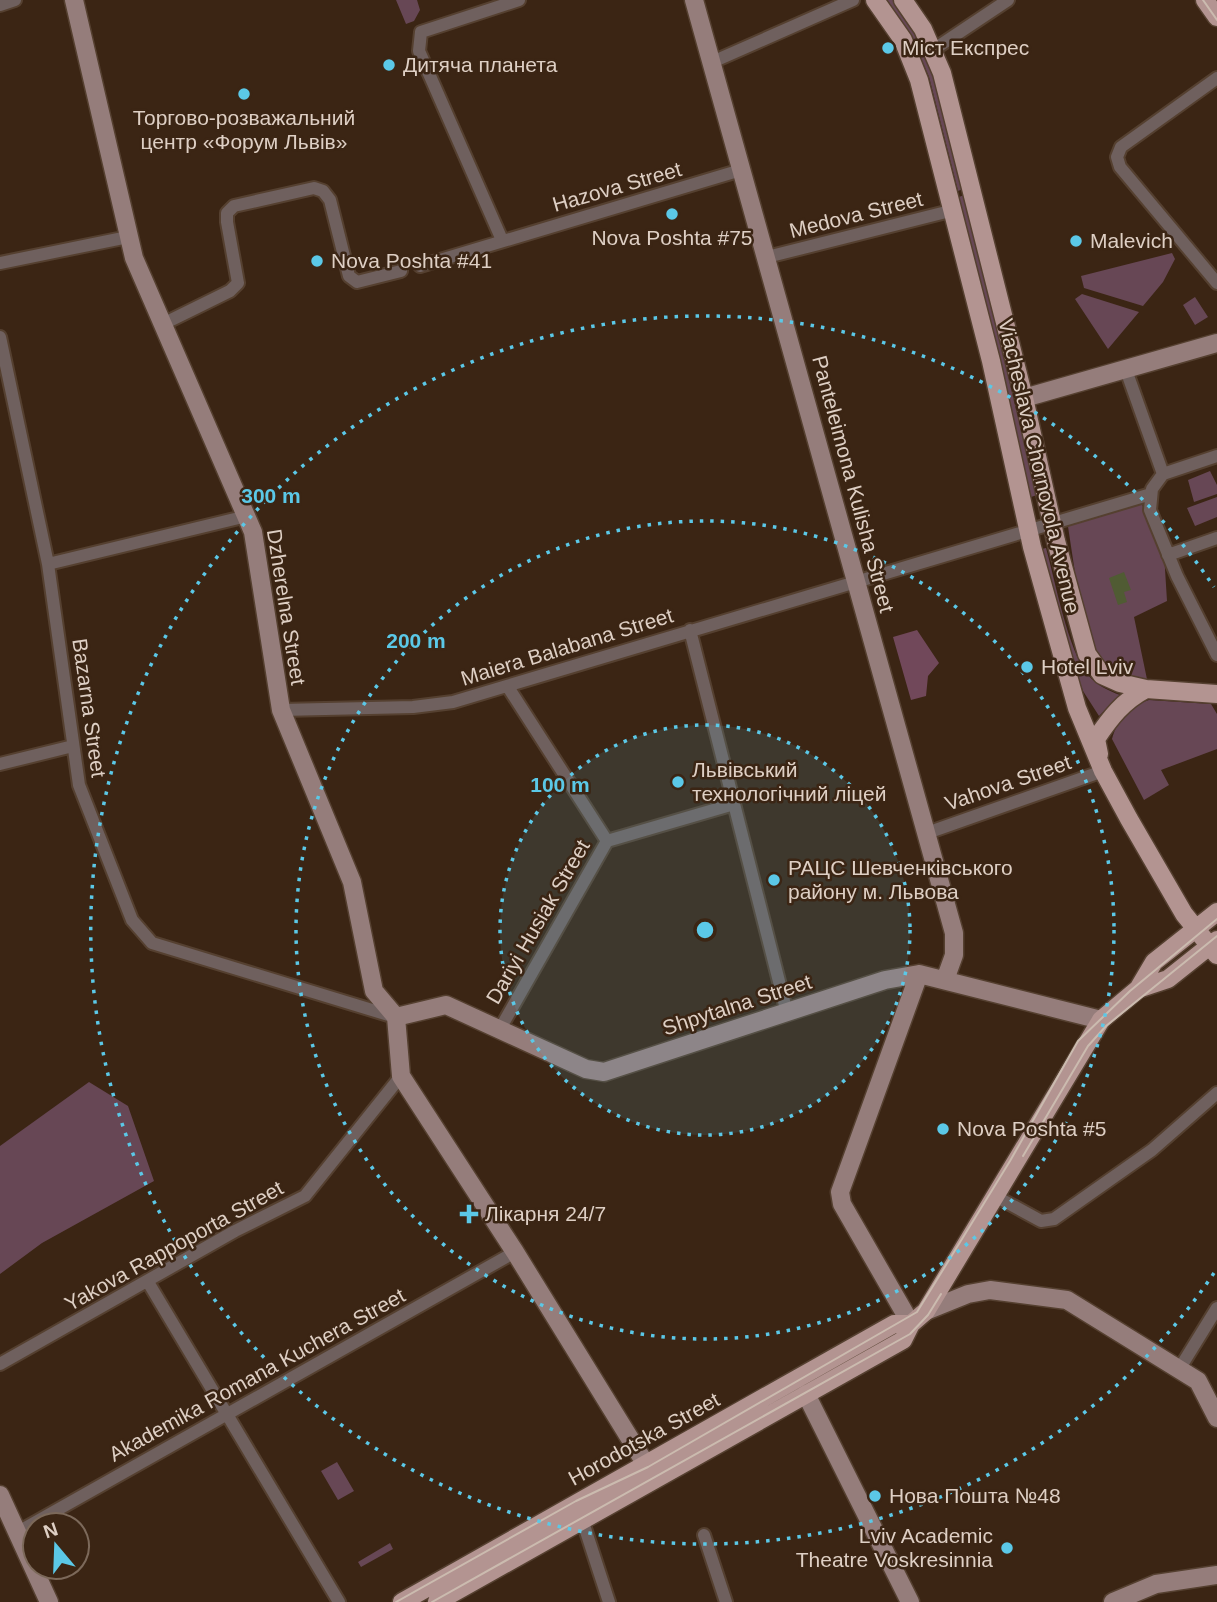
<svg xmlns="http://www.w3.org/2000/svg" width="1217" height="1602" viewBox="0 0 1217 1602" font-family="Helvetica,sans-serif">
	<rect width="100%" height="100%" fill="#3b2514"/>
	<path fill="#674755" d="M396,0H417L420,10L414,21L406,24Z
		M885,0H893C936,54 946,124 963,189L958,191L929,77L911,36Z
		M964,195L1037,495L1031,497L959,197Z
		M1172,253L1175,259L1163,282L1143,306L1084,288L1081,276Z
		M1082,294L1139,312L1108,349L1075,299Z
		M1195,297L1208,317L1195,325L1183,305Z
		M1210,471L1217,485V494L1194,502L1188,480Z
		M1217,497V517L1195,526L1187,508Z
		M1140,500L1164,553L1167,601L1134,617L1148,684L1120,681L1094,661L1079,599L1067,520Z
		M1046,548C1055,580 1068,651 1088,675C1096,685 1109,691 1120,695L1099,716L1083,691L1077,674L1042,549Z
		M1149,700L1211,704L1217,714V749L1161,770L1169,785L1144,800L1112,739C1118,718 1129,707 1149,700Z
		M89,1082L128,1106L154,1181L42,1243L0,1274V1146Z
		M337,1462L354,1491L338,1500L321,1471Z
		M390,1543L393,1549L361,1567L358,1562Z"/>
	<path fill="#71485a" d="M917,630L939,663L928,676L926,696L911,700L893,637Z"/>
	<path fill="#505b33" d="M1124,572L1131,590L1124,592L1127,602L1118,605L1109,578Z"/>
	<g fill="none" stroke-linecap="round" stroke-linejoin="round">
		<defs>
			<path id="street" d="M0,5L15,0
				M933,50L1008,0
				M710,63L853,0
				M1217,78L1121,147L1117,157L1120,167L1217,283
				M502,240L419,51L421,32L519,0
				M767,257L954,210
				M0,263L128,237
				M420,266L741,170
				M163,324L230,291L238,283L227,222V213L234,206L314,188L323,191L330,200L349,276L357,282L401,271
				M0,337L48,564L79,785L132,920L152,943L395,1017
				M1126,370L1163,474
				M1217,456L1163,474L1152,489L1150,510L1177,576L1217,655
				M1168,555L1217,538
				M48,564L247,516
				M690,630L787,1013
				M508,687L607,841
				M281,710L413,707L453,702L1151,494
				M0,764L73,746
				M927,833L1103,771
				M500,1029L607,841L734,804
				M995,1196L1041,1221L1054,1219L1152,1150L1217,1093
				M148,1282L339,1602
				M0,1364L235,1231L305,1196L401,1076
				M1180,1368L1217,1308
				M581,1516L609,1602
				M18,1532L515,1252
				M704,1535L726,1602"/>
			<path id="secondary" d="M74,0L134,258L253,532L281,710L352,882L374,991L396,1017
				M694,0L954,933V955L945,980
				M1024,398L1217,343
				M396,1017L446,1005L586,1069L604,1072L885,980L919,974L1101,1020
				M396,1017L401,1076L515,1252L653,1476
				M926,1311L968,1294L990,1290L1067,1300L1198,1381L1217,1418
				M911,1324L842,1204L840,1192L919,974
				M806,1394L910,1602
				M0,1495L49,1602
				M1113,1602L1156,1584L1217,1575"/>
			<path id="primary" d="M875,0L903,40L919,80L991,361L1032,547L1077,708L1103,771L1129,819L1184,914L1217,955
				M903,0L923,29L942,73L1024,398L1056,541L1087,654L1102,675L1120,683L1146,689L1217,694
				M1205,0L1217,17
				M1099,754L1096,739C1110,718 1123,701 1146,689
				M1138,989L1154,962L1217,912
				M402,1602L894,1324H911
				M437,1602L903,1340L911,1324L926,1311L1101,1020L1138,989L1168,979L1217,940"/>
		</defs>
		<use href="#street" stroke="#554030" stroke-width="16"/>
		<use href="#secondary" stroke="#554030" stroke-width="21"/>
		<use href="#primary" stroke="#554030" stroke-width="21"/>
		<use href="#street" stroke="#6f605e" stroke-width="12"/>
		<use href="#secondary" stroke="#957d7b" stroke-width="18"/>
		<use href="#primary" stroke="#b39491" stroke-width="18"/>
		<path stroke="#cbbbaf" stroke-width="2" d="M1203,0L1217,20
			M1023,1156L1088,1046L1106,1026L1217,936
			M396,1602L576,1501L648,1467L917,1312L1010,1161L1078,1041L1130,991L1217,919
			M432,1602L910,1334L928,1315L941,1294"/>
	</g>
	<circle cx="705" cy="930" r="205" fill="#5bc8e7" fill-opacity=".12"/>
	<g fill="none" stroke="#5bc8e7" stroke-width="3.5" stroke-dasharray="3.5 7">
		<circle cx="705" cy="930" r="205"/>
		<circle cx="705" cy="930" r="409"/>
		<path d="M1214 1273A614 614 0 1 1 1214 587"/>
	</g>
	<g fill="#5bc8e7" stroke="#3b2514" stroke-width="2.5">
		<circle cx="888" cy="48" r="7"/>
		<circle cx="389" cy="65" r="7"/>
		<circle cx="244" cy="94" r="7"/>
		<circle cx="672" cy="214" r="7"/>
		<circle cx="1076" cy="241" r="7"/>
		<circle cx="317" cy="261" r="7"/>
		<circle cx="1027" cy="667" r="7"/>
		<circle cx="678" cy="782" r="7"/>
		<circle cx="774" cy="880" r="7"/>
		<circle cx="943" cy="1129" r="7"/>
		<path d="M465.5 1203.5h7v7h7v7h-7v7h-7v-7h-7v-7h7z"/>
		<circle cx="875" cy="1496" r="7"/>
		<circle cx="1007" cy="1548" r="7"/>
	</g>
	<g text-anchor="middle" stroke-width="5" stroke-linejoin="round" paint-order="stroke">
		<g font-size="21" fill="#decfc4" stroke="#3b2514" text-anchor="start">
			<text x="902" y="55">Міст Експрес</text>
			<text x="403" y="72">Дитяча планета</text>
			<text x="244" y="125" text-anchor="middle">Торгово-розважальний<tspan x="244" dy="24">центр «Форум Львів»</tspan></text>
			<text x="672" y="245" text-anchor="middle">Nova Poshta #75</text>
			<text x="1090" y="248">Malevich</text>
			<text x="331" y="268">Nova Poshta #41</text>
			<text x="1041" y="674">Hotel Lviv</text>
			<text x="692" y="777">Львівський<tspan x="692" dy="24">технологічний ліцей</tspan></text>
			<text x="788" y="875">РАЦС Шевченківського<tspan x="788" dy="24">району м. Львова</tspan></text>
			<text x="957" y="1136">Nova Poshta #5</text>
			<text x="485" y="1221">Лікарня 24/7</text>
			<text x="889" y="1503">Нова Пошта №48</text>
			<text x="993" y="1543" text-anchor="end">Lviv Academic<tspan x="993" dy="24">Theatre Voskresinnia</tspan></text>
		</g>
		<g font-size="21" fill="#decfc4" stroke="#3b2514">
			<text transform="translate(617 187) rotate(-16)" y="7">Hazova Street</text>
			<text transform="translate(856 215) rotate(-14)" y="7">Medova Street</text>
			<text transform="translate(1039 466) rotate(77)" y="7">Viacheslava Chornovola Avenue</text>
			<text transform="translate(853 484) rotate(75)" y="7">Panteleimona Kulisha Street</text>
			<text transform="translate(286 607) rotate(81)" y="7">Dzherelna Street</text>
			<text transform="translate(567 647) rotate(-17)" y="7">Maiera Balabana Street</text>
			<text transform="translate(89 708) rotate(82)" y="7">Bazarna Street</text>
			<text transform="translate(1008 783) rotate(-19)" y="7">Vahova Street</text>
			<text transform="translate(538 922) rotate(-60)" y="7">Dariyi Husiak Street</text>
			<text transform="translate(737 1005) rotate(-18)" y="7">Shpytalna Street</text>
			<text transform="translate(174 1246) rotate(-29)" y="7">Yakova Rappoporta Street</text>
			<text transform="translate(257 1375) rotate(-29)" y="7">Akademika Romana Kuchera Street</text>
			<text transform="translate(644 1439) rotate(-29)" y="7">Horodotska Street</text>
		</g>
	</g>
	<circle cx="705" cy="930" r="10" fill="#5bc8e7" stroke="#3b2514" stroke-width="3.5"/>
	<g font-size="21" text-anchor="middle" font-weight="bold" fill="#5bc8e7" stroke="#3b2514" stroke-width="5" stroke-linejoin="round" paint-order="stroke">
		<text x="271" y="503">300 m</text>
		<text x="416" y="648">200 m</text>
		<text x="560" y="792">100 m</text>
	</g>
	<g transform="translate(56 1546) rotate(341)"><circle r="33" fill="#3b2514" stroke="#7c695a" stroke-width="2"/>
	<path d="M0-5L12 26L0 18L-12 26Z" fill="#5bc8e7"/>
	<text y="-10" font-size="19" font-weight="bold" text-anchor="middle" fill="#decfc4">N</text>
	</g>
</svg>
